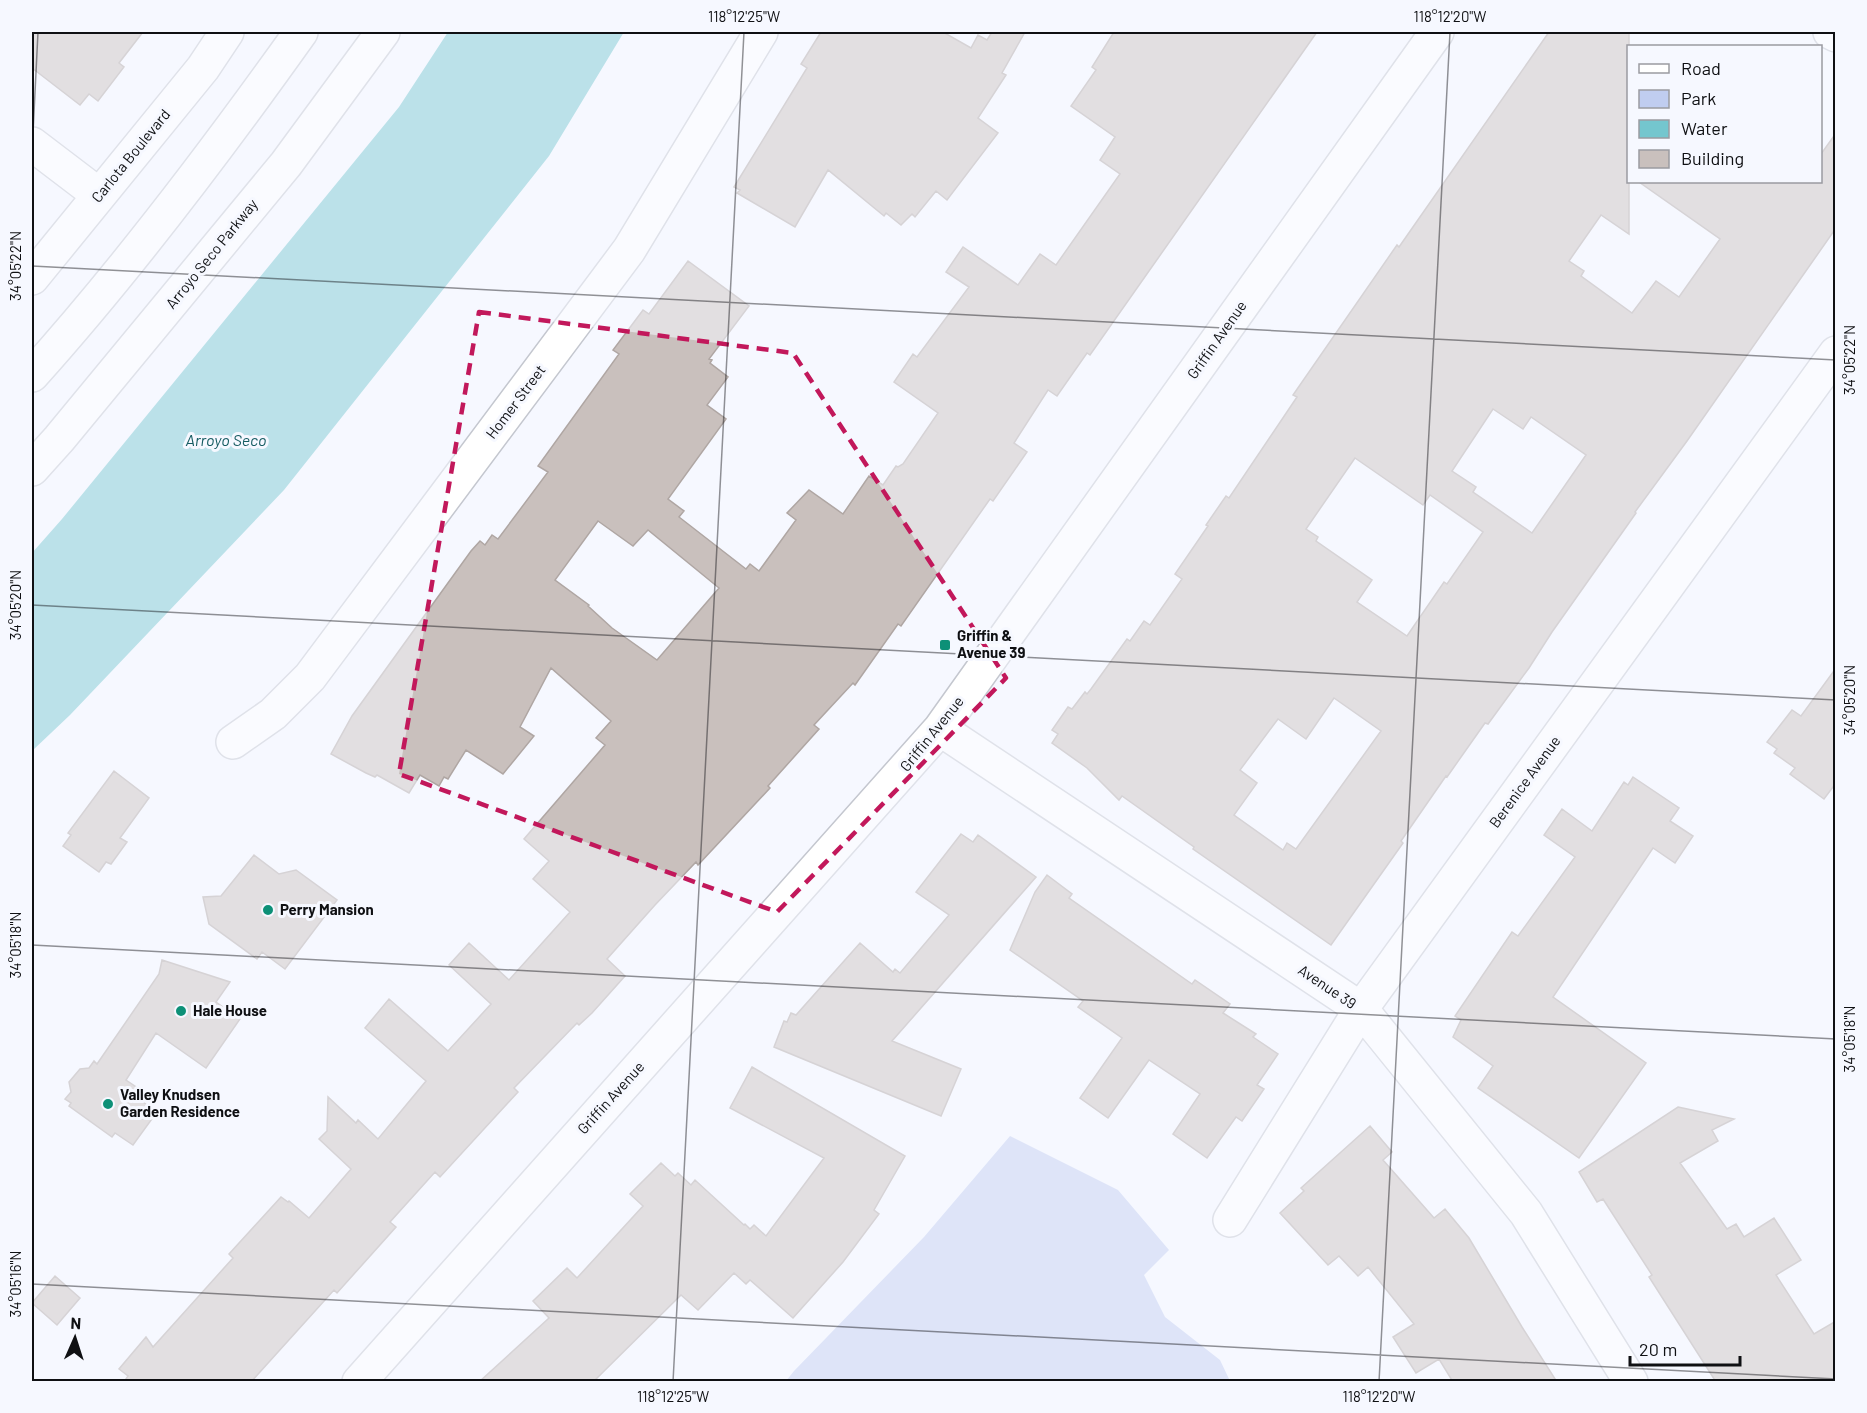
<svg xmlns="http://www.w3.org/2000/svg" width="1867" height="1413" viewBox="0 0 1867 1413" font-family="Barlow,sans-serif">
	<rect width="100%" height="100%" fill="#f6f8ff"/>
	<path fill="#c0cdf0" d="M1010,1136L1118,1190L1169,1250L1144,1275L1165,1317L1220,1360L1230,1381H786L794,1371L924,1237Z"/>
	<path fill="#74c6ce" d="M448,32H624L549,156L284,490L70,715L32,751V553L62,519L399,107Z"/>
	<path fill="#c9c0bd" stroke="#afa6a3" stroke-width="1.5" fill-rule="evenodd" d="M32,32H143L119,63L124,67L98,101L89,94L80,105L32,68Z
		M821,32H943L971,48L978,35L987,40L992,32H1025L1002,73L1006,75L978,118L998,133L947,200L936,191L915,217L912,214L901,225L886,213L884,216L828,170L795,227L737,193L740,190L734,187L807,68L801,64Z
		M1114,32H1317L1090,355L1087,353L1057,396L1048,390L1014,443L1027,452L993,501L990,499L901,626L898,624L855,685L853,683L814,725L819,729L768,786L770,788L698,865L696,862L655,905L607,959L625,976L592,1013L579,1025L577,1023L514,1088L518,1092L440,1177L435,1172L390,1222L396,1227L337,1293L334,1290L251,1382H124L128,1376L119,1369L146,1337L153,1347L233,1258L229,1254L281,1197L288,1202L289,1201L309,1218L351,1169L319,1139L327,1131L328,1097L356,1123L358,1120L378,1139L426,1081L365,1028L389,999L448,1051L491,1004L449,965L469,943L509,980L570,912L533,879L549,861L524,839L605,745L596,738L611,721L551,668L520,727L534,736L503,774L466,750L448,779L444,777L439,786L420,775L409,793L377,775L375,777L366,773L331,754L352,716L471,551L480,541L485,545L492,535L498,539L548,472L538,466L619,354L613,350L643,310L649,314L688,261L749,306L709,359L712,360L710,363L728,377L707,405L726,419L668,499L684,511L679,517L746,569L750,564L759,571L796,520L787,513L809,490L843,514L869,476L883,485L896,466L898,467L903,464L938,413L894,382L913,354L917,357L969,287L946,272L963,247L1018,285L1040,254L1056,265L1120,174L1100,160L1115,137L1071,106L1096,70L1092,67ZM598,521L633,546L648,530L719,588L657,660L612,628L588,606L589,605L555,580Z
		M1549,32H1629V234L1601,215L1569,261L1584,271L1581,276L1632,313L1656,281L1679,297L1720,239L1639,182H1821V154L1836,133V228L1687,441L1635,512L1636,513L1552,632L1529,668L1488,724L1485,723L1447,777L1446,776L1401,841L1403,843L1331,945L1193,849L1194,847L1122,796L1119,800L1087,768L1052,743L1058,734L1052,730L1068,707L1072,709L1085,692L1087,694L1091,689L1127,639L1130,641L1144,621L1150,625L1182,579L1175,574L1208,526L1206,525L1226,496L1229,498L1297,397L1293,395L1397,245L1399,247ZM1493,409L1523,429L1531,417L1586,455L1532,533L1473,492L1476,487L1452,471ZM1355,458L1423,505L1430,495L1483,532L1447,584L1444,582L1407,636L1357,602L1372,580L1316,541L1318,537L1306,529ZM1334,698L1381,731L1296,849L1287,843L1283,850L1234,815L1257,783L1240,770L1278,719L1306,739Z
		M1836,668V783L1824,799L1790,774L1795,768L1774,753L1777,749L1767,742L1792,710L1801,716Z
		M114,771L149,798L120,838L127,842L111,864L106,862L99,872L63,846L71,835L68,833Z
		M1633,777L1679,808L1670,821L1693,836L1675,863L1653,848L1553,997L1646,1063L1579,1158L1478,1088L1493,1066L1453,1037L1461,1020L1455,1016L1512,932L1518,936L1575,857L1544,835L1562,809L1592,831L1624,782L1628,785Z
		M961,834L973,842L978,835L1036,877L892,1041L961,1069L941,1116L774,1047L784,1021L787,1022L791,1013L796,1015L860,943L893,972L895,969L900,973L949,915L916,892Z
		M254,855L279,874L296,870L337,900L285,969L262,952L257,959L209,924L203,897L221,896Z
		M1047,875L1072,894L1069,898L1192,984L1195,980L1230,1004L1223,1013L1256,1034L1253,1037L1278,1054L1257,1085L1264,1089L1242,1121L1236,1117L1207,1158L1173,1134L1200,1094L1149,1060L1108,1118L1080,1098L1122,1038L1078,1007L1083,1001L1010,950L1035,892Z
		M162,960L230,982L216,1002L240,1019L206,1068L156,1033L126,1080L148,1095L143,1102L157,1112L133,1145L115,1133L112,1137L69,1106L71,1103L65,1099L71,1092L69,1082L80,1069L89,1068L94,1061L97,1064L159,974Z
		M752,1067L905,1156L874,1210L879,1214L843,1262L793,1318L750,1280L746,1284L734,1273L698,1310L681,1295L593,1382H479L549,1318L533,1301L567,1268L577,1278L643,1206L630,1194L661,1163L675,1176L678,1173L691,1185L695,1180L744,1225L745,1224L750,1229L754,1225L766,1236L824,1158L730,1108Z
		M1678,1107L1734,1119L1712,1130L1718,1141L1680,1163L1727,1229L1736,1224L1744,1237L1774,1218L1801,1260L1776,1275L1814,1334L1836,1321V1382H1716L1649,1277L1652,1275L1603,1199L1597,1202L1579,1172Z
		M1370,1126L1392,1152L1383,1160L1434,1218L1445,1209L1469,1238L1522,1327L1557,1382H1453L1439,1359L1416,1373L1393,1337L1414,1324L1368,1267L1358,1276L1339,1256L1328,1265L1280,1213L1304,1191L1301,1188Z
		M55,1276L80,1298L57,1325L32,1303Z"/>
	<g fill="none" stroke-linecap="round" stroke-linejoin="round">
		<defs>
			<path id="minor" d="M1830,32L1836,35
				M32,144L99,195
				M32,278L203,68L227,32
				M940,729L1361,1009L1526,1213L1631,1382
				M233,742L273,714L310,677L629,250L761,32
				M1230,1220L1361,1009L1836,353
				M359,1382L940,729L1437,32"/>
			<path id="highway" d="M32,375C129,267 217,150 301,32
				M32,469L59,439L286,164L383,32"/>
		</defs>
		<use href="#minor" stroke="#c4c7cf" stroke-width="36"/>
		<use href="#highway" stroke="#c4c7cf" stroke-width="36"/>
		<use href="#minor" stroke="#fff" stroke-width="33"/>
		<use href="#highway" stroke="#fff" stroke-width="33"/>
	</g>
	<path d="M0 0H1867V1413H0ZM479,312L793,353L1006,678L777,912L399,774Z" fill="#f6f8ff" fill-opacity=".55" fill-rule="evenodd"/>
	<path fill="none" stroke="#c2185b" stroke-width="4.5" stroke-dasharray="12 8" stroke-linejoin="round" d="M479,312L793,353L1006,678L777,912L399,774Z"/>
	<path fill="none" stroke="#0f1013" stroke-width="1.5" stroke-opacity="0.45" d="M32,153L38,32M32,266L1836,360M32,605L1836,700M32,945L1836,1039M32,1284L1836,1379M673,1382L744,32M1379,1382L1450,32"/>
	<g fill="#0d9077" stroke="#f6f8ff" stroke-width="2">
		<rect x="939" y="639" width="12" height="12" rx="3"/>
		<circle cx="268" cy="910" r="6"/>
		<circle cx="181" cy="1011" r="6"/>
		<circle cx="108" cy="1104" r="6"/>
	</g>
	<g text-anchor="middle" stroke-width="6" stroke-linejoin="round" paint-order="stroke">
		<g font-size="15" fill="#0f1013" stroke="#f6f8ff">
			<text transform="translate(131 156) rotate(-51)" y="5">Carlota Boulevard</text>
			<text transform="translate(212 254) rotate(-51)" y="5">Arroyo Seco Parkway</text>
			<text transform="translate(1217 340) rotate(-55)" y="5">Griffin Avenue</text>
			<text transform="translate(516 402) rotate(-53)" y="5">Homer Street</text>
			<text transform="translate(932 734) rotate(-51)" y="5">Griffin Avenue</text>
			<text transform="translate(1525 782) rotate(-54)" y="5">Berenice Avenue</text>
			<text transform="translate(1327 987) rotate(34)" y="5">Avenue 39</text>
			<text transform="translate(611 1098) rotate(-48)" y="5">Griffin Avenue</text>
		</g>
		<g font-size="15" font-weight="bold" fill="#0f1013" stroke="#f6f8ff" text-anchor="start">
			<text x="957" y="641">Griffin &amp;<tspan x="957" dy="17">Avenue 39</tspan></text>
			<text x="280" y="915">Perry Mansion</text>
			<text x="193" y="1016">Hale House</text>
			<text x="120" y="1100">Valley Knudsen<tspan x="120" dy="17">Garden Residence</tspan></text>
		</g>
		<g font-size="16" font-style="italic" fill="#155b61" stroke="#f6f8ff">
			<text x="226" y="446">Arroyo Seco</text>
		</g>
	</g>
	<rect width="1867" height="1413" fill="none" stroke="#f6f8ff" stroke-width="66"/>
	<rect x="1627" y="45" width="195" height="138" fill="#f6f8ff" stroke="#9a9ba1" stroke-width="1.5"/>
	<rect x="1639" y="64" width="30" height="9" fill="#ffffff" stroke="#9a9ba1" stroke-width="1.5"/>
	<text x="1681" y="75" font-size="18" fill="#0f1013">Road</text>
	<rect x="1639" y="90" width="30" height="18" fill="#c0cdf0" stroke="#9a9ba1" stroke-width="1.5"/>
	<text x="1681" y="105" font-size="18" fill="#0f1013">Park</text>
	<rect x="1639" y="120" width="30" height="18" fill="#74c6ce" stroke="#9a9ba1" stroke-width="1.5"/>
	<text x="1681" y="135" font-size="18" fill="#0f1013">Water</text>
	<rect x="1639" y="150" width="30" height="18" fill="#c9c0bd" stroke="#9a9ba1" stroke-width="1.5"/>
	<text x="1681" y="165" font-size="18" fill="#0f1013">Building</text>
	<g transform="translate(75 1338) rotate(3)" stroke="#f6f8ff" stroke-width="4.5" paint-order="stroke">
	<path d="M0-4.5L10 22L0 15L-10 22Z" fill="#0f1013"/>
	<text y="-9" font-size="16" font-weight="bold" text-anchor="middle" fill="#0f1013">N</text>
	</g>
	<path d="M1630 1356v9h110v-9" fill="none" stroke="#0f1013" stroke-width="3"/>
	<text x="1639" y="1356" font-size="18" fill="#0f1013" stroke="#f6f8ff" stroke-width="4.5" paint-order="stroke">20 m</text>
	<rect x="33" y="33" width="1801" height="1347" fill="none" stroke="#0f1013" stroke-width="2"/>
	<g font-size="15" text-anchor="middle" fill="#0f1013">
		<text x="744" y="22">118°12'25"W</text>
		<text x="1450" y="22">118°12'20"W</text>
		<text transform="translate(16 266) rotate(-90)" y="5">34°05'22"N</text>
		<text transform="translate(1850 360) rotate(-90)" y="5">34°05'22"N</text>
		<text transform="translate(16 605) rotate(-90)" y="5">34°05'20"N</text>
		<text transform="translate(1850 700) rotate(-90)" y="5">34°05'20"N</text>
		<text transform="translate(16 945) rotate(-90)" y="5">34°05'18"N</text>
		<text transform="translate(1850 1039) rotate(-90)" y="5">34°05'18"N</text>
		<text transform="translate(16 1284) rotate(-90)" y="5">34°05'16"N</text>
		<text x="673" y="1402">118°12'25"W</text>
		<text x="1379" y="1402">118°12'20"W</text>
	</g>
</svg>
